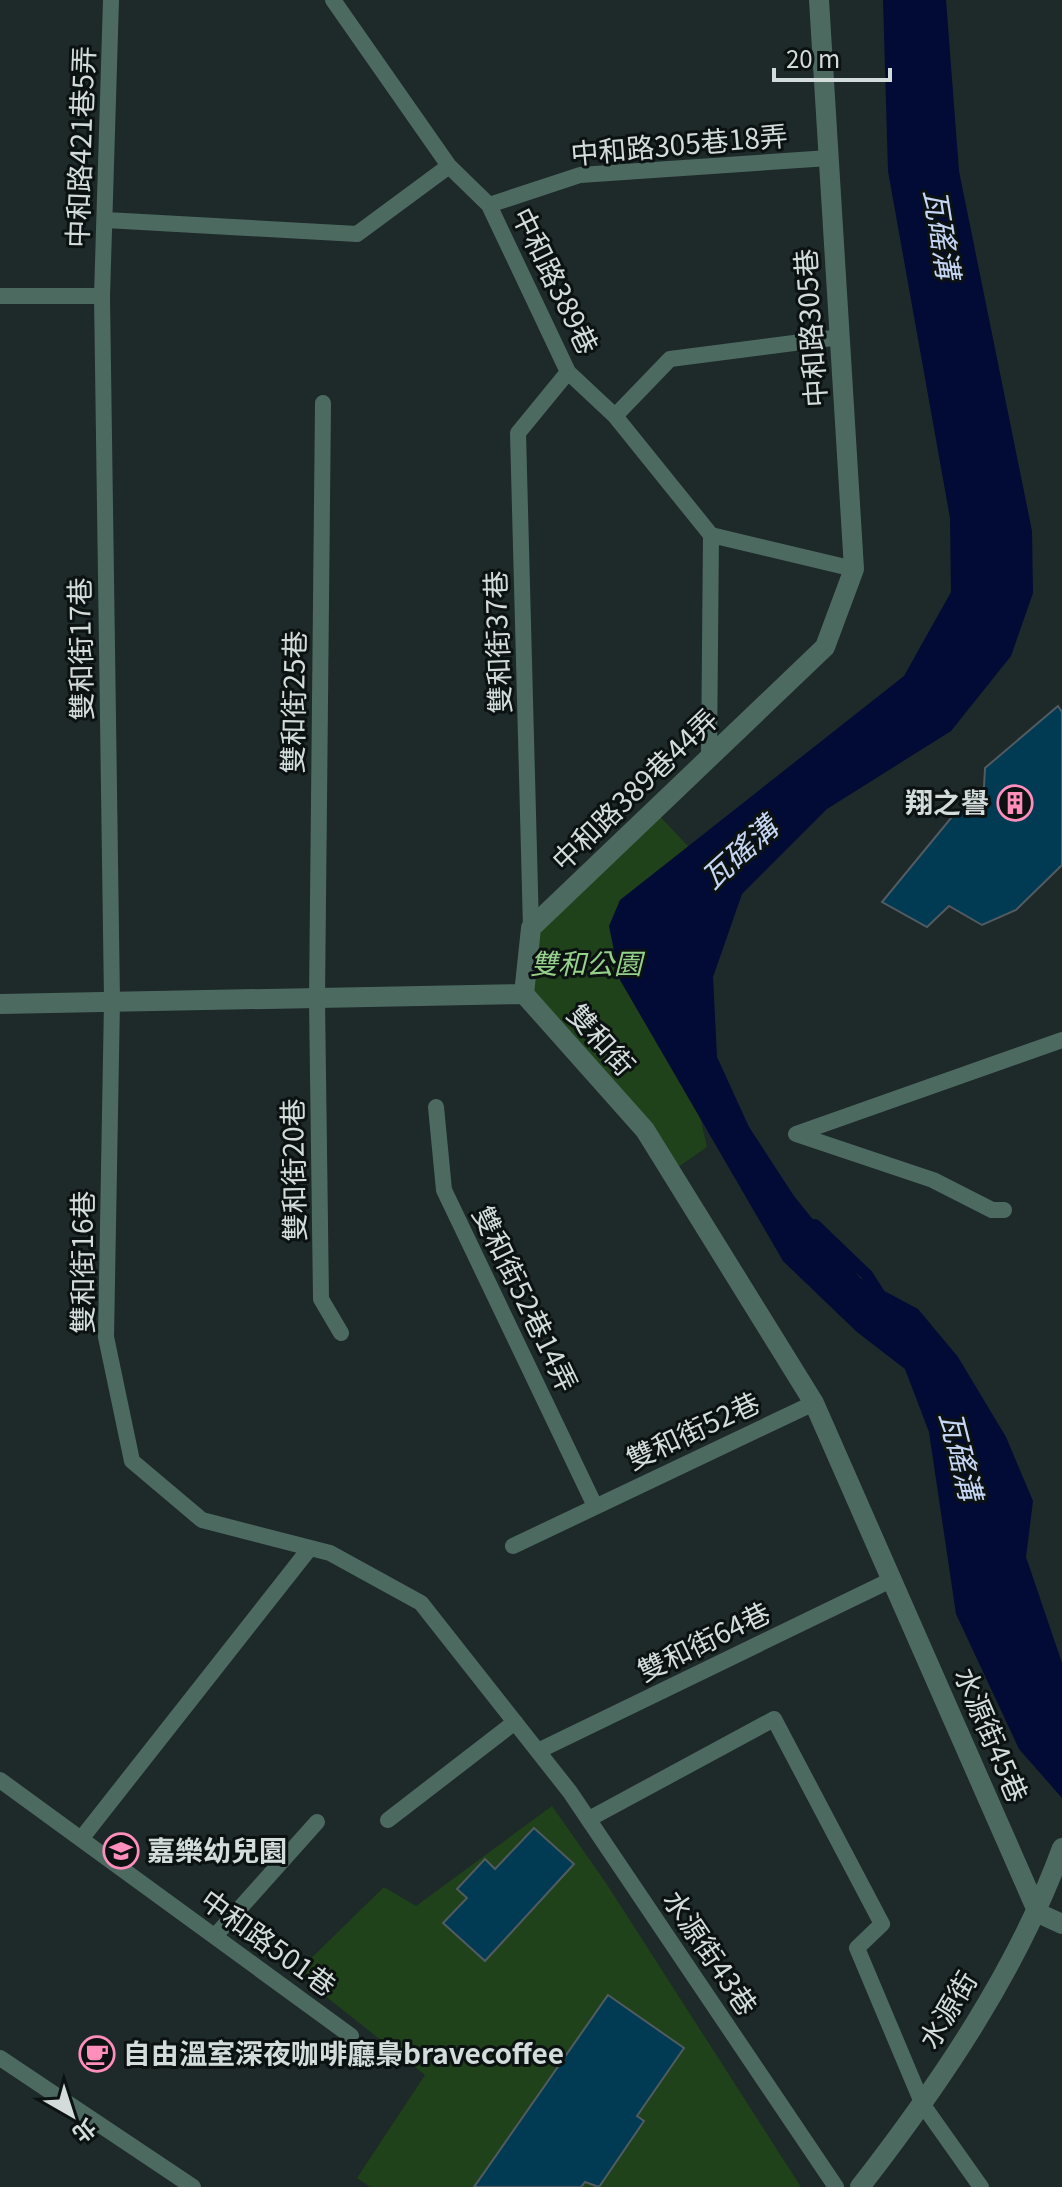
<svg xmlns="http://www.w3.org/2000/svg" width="1062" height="2187" viewBox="0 0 1062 2187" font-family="Georgia,'Noto Sans TC',serif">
	<rect width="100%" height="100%" fill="#1e292a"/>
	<path fill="#1f421a" d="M654,810L700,859L698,1108L707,1147L671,1172L518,989L531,928Z
		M552,1806L606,1883L801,2187H370L357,2178L425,2075L296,1973L384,1887L416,1906Z"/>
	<path fill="#010b35" d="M883,0H946L959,171L1032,531L1033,593L1011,656L951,731L827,809L742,894L713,977L717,1057L749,1127L794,1196L860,1278L918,1309L958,1357L1006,1437L1033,1501L1026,1557L1062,1663V1798L1019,1749L956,1614L929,1432L905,1369L857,1332L783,1261L620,980L609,926L620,900L904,676L951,592L950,518L888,171Z"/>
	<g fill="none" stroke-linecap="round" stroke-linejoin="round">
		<path stroke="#010b35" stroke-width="12" d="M815,1225L867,1275L883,1300"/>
	</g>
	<path fill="#013b53" stroke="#515b61" stroke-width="2" d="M1058,706L1062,712V865L1016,910L982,925L949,906L927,927L882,902L951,818L984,787L985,768Z
		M534,1828L574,1864L485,1961L443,1923L467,1898L457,1889L485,1859L495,1869Z
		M608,1995L684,2048L637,2116L644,2121L599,2187L585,2182L581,2187H474Z"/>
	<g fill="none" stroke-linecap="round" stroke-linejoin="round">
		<path stroke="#4d6a60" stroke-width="16" d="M111,0L102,296L112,1001L106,1337L132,1461L202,1520L330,1553L421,1603L570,1792L836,2187
			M333,0L449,166L489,205L568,372L615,416L711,535L854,569
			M489,205L580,175L829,158
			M106,220L357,234L449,166
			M0,296H102
			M323,403L317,1000L321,1299L341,1333
			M615,416L670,359L840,337
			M709,757L711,535
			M531,928L518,433L568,372
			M436,1107L444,1190L595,1506
			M1004,1210H992L933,1180L796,1134L1062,1040
			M513,1546L814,1403
			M538,1751L893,1579
			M0,1780L351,2036
			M589,1819L774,1719L882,1924L857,1948L923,2105L981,2187
			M388,1820L515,1722
			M81,1839L310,1548
			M215,1936L317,1822
			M0,2058L193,2187"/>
		<path stroke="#4d6a60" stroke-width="20" d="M524,994L531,928L825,647L854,569L819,0
			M0,1004L524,994L645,1130L814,1403L1038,1913L1062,1924
			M860,2187C940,2084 1017,1971 1062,1848"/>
	</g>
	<defs>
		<symbol id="building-ring" viewBox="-11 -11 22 22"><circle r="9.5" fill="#0c1111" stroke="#fe8ebc" stroke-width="1.5"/><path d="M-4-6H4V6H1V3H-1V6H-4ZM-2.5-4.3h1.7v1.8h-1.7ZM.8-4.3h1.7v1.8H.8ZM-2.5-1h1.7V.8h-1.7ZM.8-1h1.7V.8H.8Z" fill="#fe8ebc"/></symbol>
		<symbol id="school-ring" viewBox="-11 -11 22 22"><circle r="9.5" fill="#0c1111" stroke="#fe8ebc" stroke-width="1.5"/><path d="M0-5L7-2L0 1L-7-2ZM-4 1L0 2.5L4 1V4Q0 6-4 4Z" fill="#fe8ebc"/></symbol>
		<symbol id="cafe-ring" viewBox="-11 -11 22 22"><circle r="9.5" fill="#0c1111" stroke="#fe8ebc" stroke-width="1.5"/><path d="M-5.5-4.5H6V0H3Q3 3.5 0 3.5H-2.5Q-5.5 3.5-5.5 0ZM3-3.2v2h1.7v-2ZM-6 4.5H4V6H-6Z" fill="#fe8ebc"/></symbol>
	</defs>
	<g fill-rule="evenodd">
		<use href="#building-ring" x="995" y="783" width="40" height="40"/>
		<use href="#school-ring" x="101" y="1831" width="40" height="40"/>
		<use href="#cafe-ring" x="77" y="2034" width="40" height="40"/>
	</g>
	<g text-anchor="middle" stroke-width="6" stroke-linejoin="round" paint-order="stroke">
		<g font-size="28" fill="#d3dbdb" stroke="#0c1111">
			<text transform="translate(679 145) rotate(-5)" y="10">中和路305巷18弄</text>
			<text transform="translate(81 147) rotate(-88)" y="10">中和路421巷5弄</text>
			<text transform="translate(555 281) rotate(64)" y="10">中和路389巷</text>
			<text transform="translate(811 328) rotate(-94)" y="10">中和路305巷</text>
			<text transform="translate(498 642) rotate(-92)" y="10">雙和街37巷</text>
			<text transform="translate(81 649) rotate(-91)" y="10">雙和街17巷</text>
			<text transform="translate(294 702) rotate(-89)" y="10">雙和街25巷</text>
			<text transform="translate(635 790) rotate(-44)" y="10">中和路389巷44弄</text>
			<text transform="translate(601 1040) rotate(48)" y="10">雙和街</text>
			<text transform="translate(294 1170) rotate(-91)" y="10">雙和街20巷</text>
			<text transform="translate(83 1262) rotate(-90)" y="10">雙和街16巷</text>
			<text transform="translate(525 1299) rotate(64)" y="10">雙和街52巷14弄</text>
			<text transform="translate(693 1431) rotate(-25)" y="10">雙和街52巷</text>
			<text transform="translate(704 1642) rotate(-26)" y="10">雙和街64巷</text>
			<text transform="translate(991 1735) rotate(67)" y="10">水源街45巷</text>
			<text transform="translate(268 1943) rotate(36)" y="10">中和路501巷</text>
			<text transform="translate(710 1953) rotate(56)" y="10">水源街43巷</text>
			<text transform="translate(948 2010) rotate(-59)" y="10">水源街</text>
		</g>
		<g font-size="28" font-weight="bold" fill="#d3dbdb" stroke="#0c1111" text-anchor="start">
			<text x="989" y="813" text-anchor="end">翔之譽</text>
			<text x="147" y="1861">嘉樂幼兒園</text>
			<text x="123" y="2064">自由溫室深夜咖啡廳梟bravecoffee</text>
		</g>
		<g font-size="28" font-style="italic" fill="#95d18b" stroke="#0c1111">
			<text x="586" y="974">雙和公園</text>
		</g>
		<g font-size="30" font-style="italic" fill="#c5d5f4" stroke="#0c1111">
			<text transform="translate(941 234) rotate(81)" y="10">瓦磘溝</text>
			<text transform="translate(740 853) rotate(-42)" y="10">瓦磘溝</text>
			<text transform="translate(960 1456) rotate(76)" y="10">瓦磘溝</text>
		</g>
	</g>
	<g transform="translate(72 2115) rotate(141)" stroke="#0c1111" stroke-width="6" paint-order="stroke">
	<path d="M0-6L14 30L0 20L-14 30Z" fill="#d3dbdb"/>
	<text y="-12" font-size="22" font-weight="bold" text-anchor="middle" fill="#d3dbdb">北</text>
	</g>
	<path d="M774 68v12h116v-12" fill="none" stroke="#d3dbdb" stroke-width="4"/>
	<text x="786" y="68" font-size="24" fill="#d3dbdb" stroke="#0c1111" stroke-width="6" paint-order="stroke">20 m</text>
</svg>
